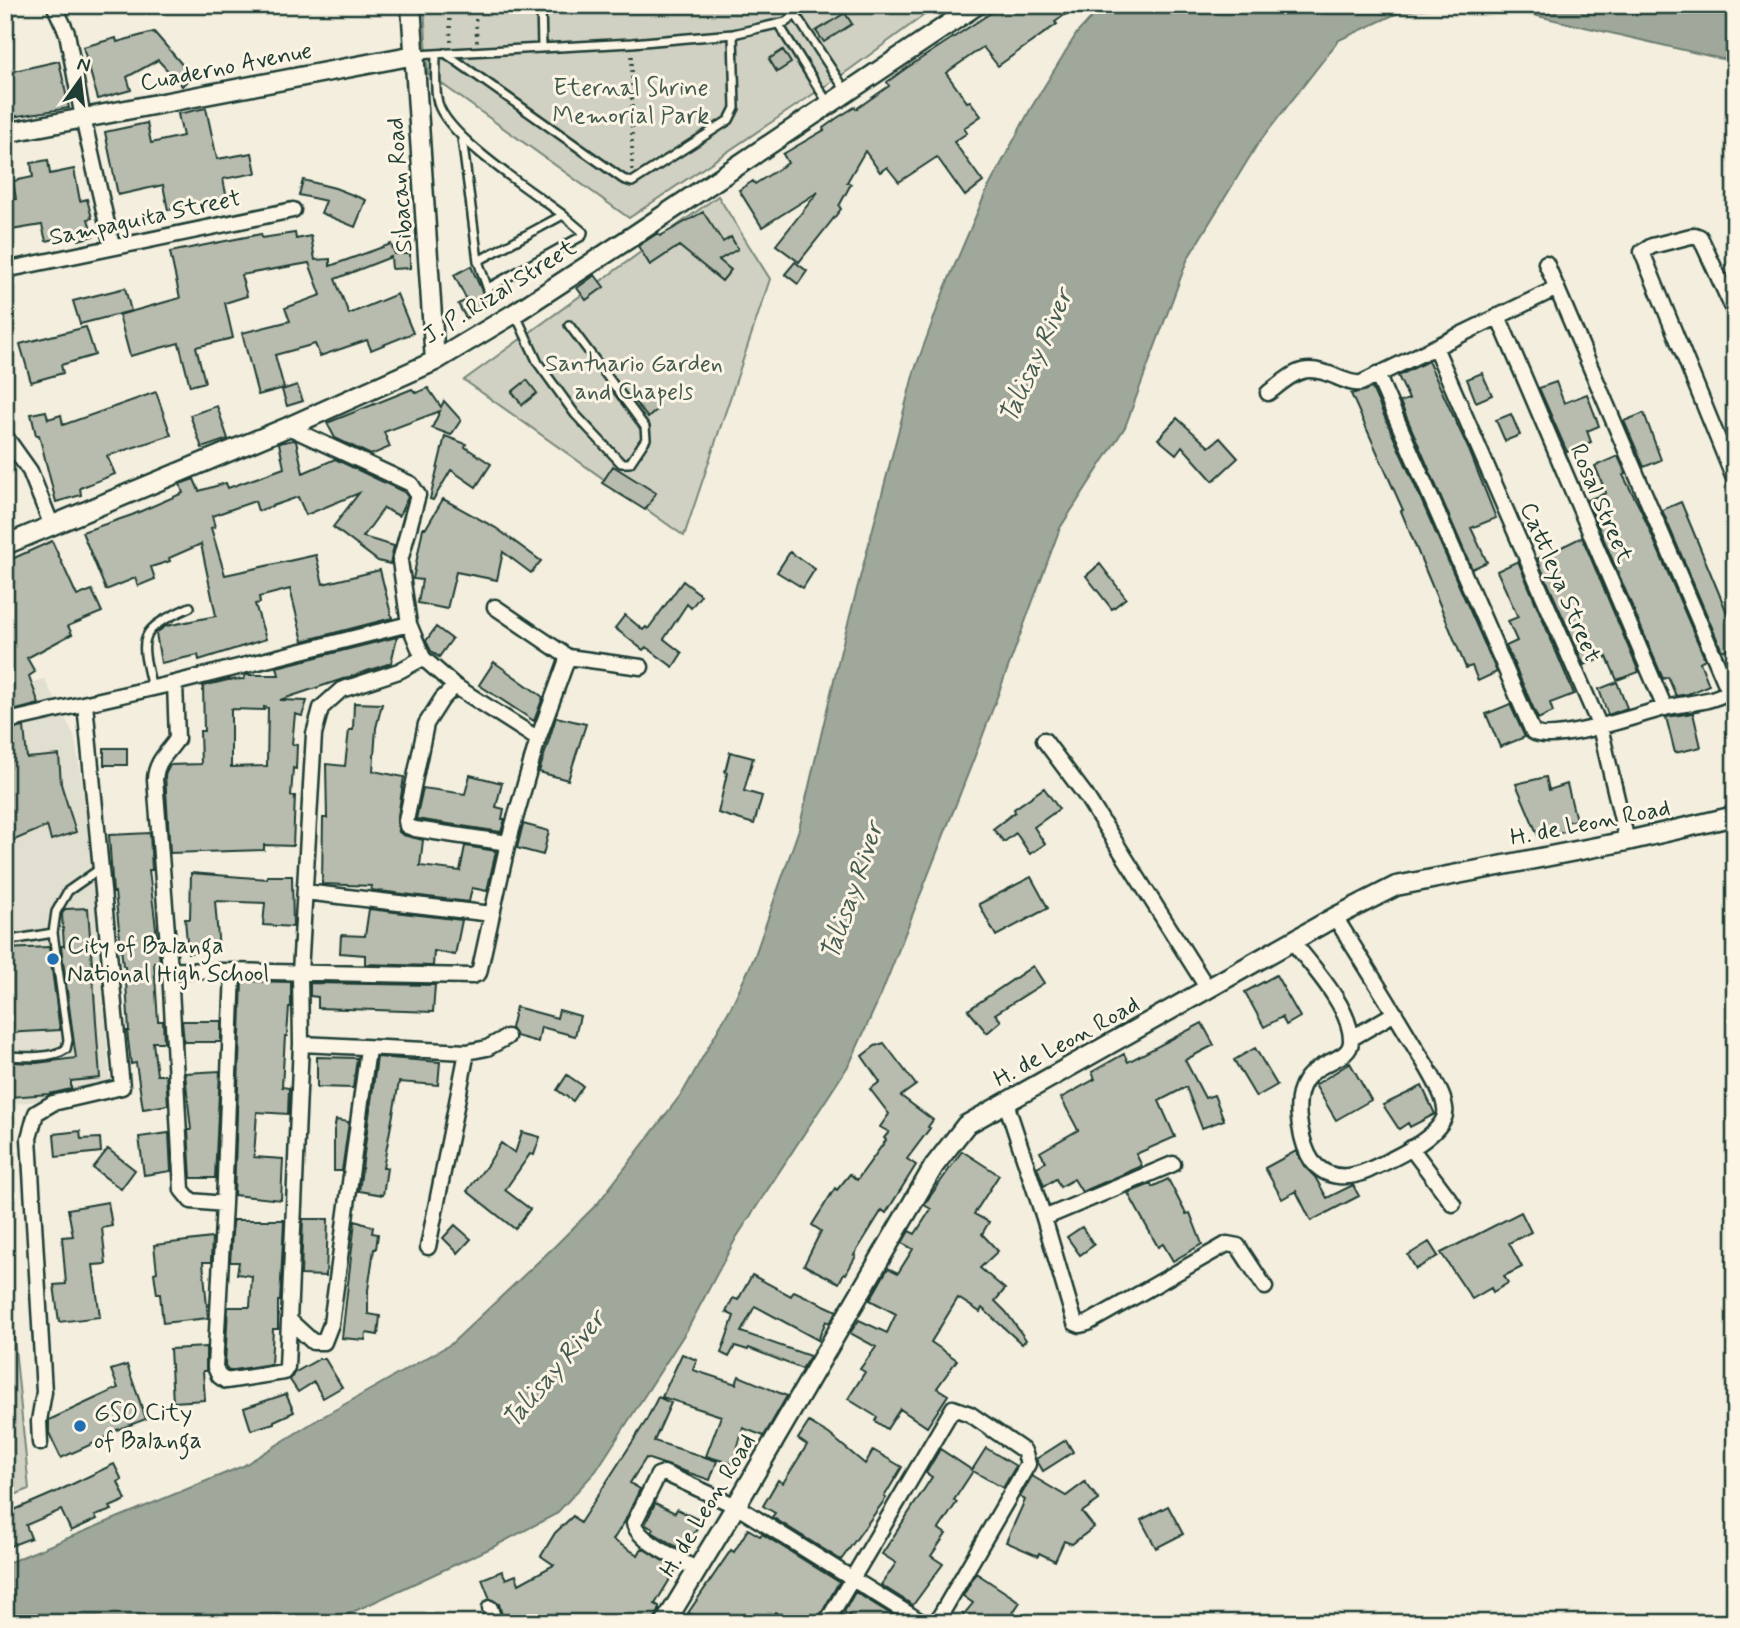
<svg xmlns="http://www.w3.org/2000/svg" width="1740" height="1628" viewBox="0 0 1740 1628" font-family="Mynerve,sans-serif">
	<rect width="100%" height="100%" fill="#f3eede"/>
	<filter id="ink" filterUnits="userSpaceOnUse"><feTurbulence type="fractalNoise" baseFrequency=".0143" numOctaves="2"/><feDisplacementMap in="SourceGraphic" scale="14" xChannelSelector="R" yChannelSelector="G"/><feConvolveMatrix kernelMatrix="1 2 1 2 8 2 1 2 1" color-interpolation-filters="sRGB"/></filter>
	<g filter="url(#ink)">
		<path fill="#e1dfd0" d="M44,679L74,735L91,836L110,1081L73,1096L5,1105V694L20,686Z"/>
		<path fill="#d0d1c2" stroke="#78877b" stroke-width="2" d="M424,5H931V10L849,70L629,218L428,74Z
			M718,196L770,279L684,536L464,380Z
			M5,1246L29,1489L5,1499Z"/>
		<path fill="#a0a89b" stroke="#6c7d72" stroke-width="2" d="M1103,5H1455L1400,12L1339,40L1257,145L1188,258L1125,427L1060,528L980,743L882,992L850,1063L736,1238L687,1330L596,1471L556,1514L493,1547L329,1623H5V1564L243,1466L317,1420L451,1344L555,1246L598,1203L683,1092L731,1007L754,958L799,829L841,650L914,372L945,288L986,192L1031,108L1077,33Z
			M1490,5H1735V62Z"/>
		<path fill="#b8bcae" stroke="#1f3d34" stroke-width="2" fill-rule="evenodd" d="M1003,5H1078L1055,22L1057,24L998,66L983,47L946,73L967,102L970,101L981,116L964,128L967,133L954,142L983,182L965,196L937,157L899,182L887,167L880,172L865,151L847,182L851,184L839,206L841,209L799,262L776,245L818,192L762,227L739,190L753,181L755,184L788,163L783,154L824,130L823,128L837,118L855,107L856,109L889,86L887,82L905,69Z
			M845,13L852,24L824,42L816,31Z
			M154,32L192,76L182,86L158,60L127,77L131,90L98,99L83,47L116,38L117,42Z
			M783,50L791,63L777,72L769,59Z
			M59,61L69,108L5,118V73Z
			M206,108L217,159L252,153L256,173L223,179L228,204L200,209L199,204L168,210L163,185L118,195L105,132L147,123L151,143L183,136L178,114Z
			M48,160L50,174L74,169L80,201L87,199L92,218L88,219L93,236L79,240L78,234L46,241L42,225L5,231V201L16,199L13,181L33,177L31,163Z
			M303,180L335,188L366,200L355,227L321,213L326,201L299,195Z
			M703,212L723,242L731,237L738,249L719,260L731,270L722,281L679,246L650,265L638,246L658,233L660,236Z
			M295,233L296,239L311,236L315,260L330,259V266L391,244L395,254H410V268L392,269L391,257L335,279L349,314L397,294L413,333L371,350L367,340L320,356L315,344L275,355L284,388L258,395L242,333L290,321L285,308L321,295L309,263L241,275L247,296L225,303L233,338L196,347L205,382L190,386L179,343L130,356L119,315L180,298L170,252L261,234L262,238Z
			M795,262L807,271L798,284L785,274Z
			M471,266L488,305L466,318L458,304L467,300L454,275Z
			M595,275L604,287L586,300L577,288Z
			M125,288L131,311L80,324L73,301Z
			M86,327L95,355L61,365L63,373L31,382L20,344Z
			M1428,361L1469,450L1496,518L1471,528L1487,562L1472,569L1400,402L1409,399L1398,376Z
			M1482,373L1492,395L1476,402L1467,379Z
			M527,380L537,393L522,405L512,392Z
			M1556,382L1564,403L1587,394L1599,426L1587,431L1591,442L1567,452L1539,388Z
			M297,385L303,401L287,406L282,390Z
			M428,388L441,407L444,401L461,420L451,435L432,428L440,411L384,432L390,447L371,455L335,438L327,423L412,389L416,393Z
			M1372,388L1497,672L1478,681L1472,666L1466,668L1401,511L1403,510L1351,394Z
			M156,392L171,435L107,456L115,474L80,488L81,495L56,502L39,435H36L31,414L46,411L48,419L61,415L63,425Z
			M648,393L660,407L648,418L636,403Z
			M217,406L228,439L202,448L190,415Z
			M1644,413L1661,460L1644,467L1624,421Z
			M1511,414L1520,435L1505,441L1496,420Z
			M1177,418L1209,447L1220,438L1238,458L1213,481L1182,446L1176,454L1158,439Z
			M445,436L466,444L465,447L491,464L476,487L451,470L433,500L430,499Z
			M293,440L296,441L303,473L335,459L404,492L408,497L399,516L384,508L363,537L394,546L390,564L378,561L333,527L359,493L306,515L298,497L258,511L255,501L212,516L215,527L211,528L225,575L316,555L323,584L380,570L392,618L303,641L290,589L259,597L260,603L255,604L266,639L199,660L198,655L161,663L156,633L166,626L216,616L201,544L169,558L170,561L151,567L155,579L138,586L135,578L106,590L82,532L132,515L183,493L180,484L194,479L199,491L226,483L228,488L284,468L279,443Z
			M1618,456L1626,474L1623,475L1641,510L1705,659L1700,662L1709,685L1688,694L1676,696L1668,677L1663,679L1587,500L1606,493L1595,466Z
			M613,466L656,493L645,510L602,483Z
			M443,499L496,528L541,561L531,573L503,552L497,580L456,572L447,609L418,603L422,580L413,579L423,528H426Z
			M1681,502L1730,620L1735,618V646L1722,651L1662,510Z
			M1582,537L1639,672L1617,680L1607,657L1584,665L1537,559Z
			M52,541L77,596L92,590L102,612L68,626L72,634L27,658L35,672L29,676L39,704L5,713V562Z
			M790,552L815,569L803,588L777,572Z
			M1518,561L1574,694L1550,703L1553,712L1538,719L1506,646L1517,641L1508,621L1518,617L1497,571Z
			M1100,564L1126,598L1112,609L1086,576Z
			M683,581L701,595L691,608L687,604L664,639L682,653L673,667L646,647L643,650L615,628L625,615L643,630L646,627L648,629Z
			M436,627L452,639L439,657L431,651L426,641Z
			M397,637L391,663L280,700L307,701L302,716L295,714L292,744L297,745L296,769L293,768L291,796H295L293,846L264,845V850L170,853L165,775L170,765L201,764L200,731H204L203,686L228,680L244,679L245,675H279L277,667ZM264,707L268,708L267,766L231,767V709L264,710Z
			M494,662L543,697L534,721L479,685Z
			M1617,682L1627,708L1608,715L1599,689Z
			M354,703L382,704L376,728L373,771L404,777L397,823L399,832L403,835L423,840L420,866L460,871L465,846L496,851L487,891L472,888L469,902L371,890L372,886L322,884L323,818H327L326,764L345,766L349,730H353Z
			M1510,704L1525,737L1500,747L1486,714Z
			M1693,713L1701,747L1675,753L1666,717Z
			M556,717L586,724L568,780L539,772Z
			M5,727L13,729L24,727L27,758L59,755L61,784L76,832L51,840L47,826L5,844Z
			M104,748H127V765H104Z
			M730,752L753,758L744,791L762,796L754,824L718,813L727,773L725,772Z
			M470,775L502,783L496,807L504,809L502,819H505L501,832L416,819L423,788L465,794Z
			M1546,777L1549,790L1567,784L1576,820L1567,822L1569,831L1539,838L1516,784Z
			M1044,788L1059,809L1034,827L1045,844L1030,854L1016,833L1004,842L993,829L1015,812L1014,809Z
			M523,824L549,831L543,855L517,848Z
			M150,833L152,870H149L160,962H154L158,1021H163L164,1042H153L157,1075H166L168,1105L143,1109L136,1063L131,1064L127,1031H129L125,966H123L115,892L113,893L109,835Z
			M191,873L267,879V876H292L293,927L263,925L265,903L215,901L219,950L188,953L185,919H190Z
			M1031,877L1048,908L996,936L979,904Z
			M88,908L100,1078L71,1081V1089L49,1094L10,1097L8,1062L37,1063L76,1058L61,946H64L62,914L65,909Z
			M369,909L462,920L455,955L434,951L433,966L365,964V955L340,953L341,935L365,936Z
			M49,947L60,1030L5,1033V949Z
			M1033,966L1044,983L995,1014L1001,1021L987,1033L968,1010Z
			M1276,975L1300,1017L1286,1025L1282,1017L1264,1027L1245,992Z
			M242,981L291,982V1007H289L287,1036H285L282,1087L289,1088L288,1114L257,1112L254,1157L283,1159L281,1200L234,1195Z
			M310,983L435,985L433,1012L318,1008V997L310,996Z
			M516,1007L557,1018L559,1010L580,1016L575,1036L541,1027L538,1042L516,1036L511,1028Z
			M182,1021H221V1042H184Z
			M1202,1023L1214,1045L1185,1060L1205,1098L1214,1095L1224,1120L1202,1128L1186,1087L1159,1101L1175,1137L1136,1154L1142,1166L1082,1192L1074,1179L1060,1187L1056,1179L1044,1186L1037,1167L1046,1162L1040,1152L1078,1130L1061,1098L1095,1079L1092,1072L1124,1054L1128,1062Z
			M884,1043L916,1085L901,1096L933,1120L928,1127L930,1128L907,1159L916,1165L886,1213L882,1210L854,1255L856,1256L846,1274L844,1273L839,1283L804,1265L821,1231L812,1225L835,1188L837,1190L850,1174L857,1180L886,1140L884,1138L889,1132L880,1127L889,1114L870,1089L880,1082L862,1056L875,1046Z
			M1255,1048L1277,1085L1256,1097L1234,1060Z
			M317,1057L357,1058L353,1088L317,1087Z
			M377,1057L440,1062L438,1085L399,1082L383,1168H387L383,1195L359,1191Z
			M1350,1063L1371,1100L1336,1120L1315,1085Z
			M220,1071L215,1178H191L188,1130H191L185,1073Z
			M567,1075L583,1086L573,1101L557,1090Z
			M1422,1086L1435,1114L1410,1127L1408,1123L1399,1129L1383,1105Z
			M336,1120L349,1122L342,1171H334V1131Z
			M80,1131L81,1139L100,1138L101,1152L56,1157L54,1134Z
			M522,1132L540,1137L534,1155L530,1154L505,1190L530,1209L515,1229L467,1191L488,1164L501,1143L515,1153Z
			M169,1133L171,1171L144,1175L139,1137Z
			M108,1149L135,1170L121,1189L93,1168Z
			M962,1151L999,1175L974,1214L989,1222L982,1234L998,1251L980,1268L1005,1289L995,1301L1006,1312L1026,1340L1022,1344L982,1308L980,1312L958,1298L931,1342L957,1360L937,1388L948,1395L927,1427L900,1409L887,1429L875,1421L877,1417L848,1399L865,1372L860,1369L876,1347L850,1333L859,1320L887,1333L896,1314L870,1300L888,1268L898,1273L913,1249L902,1243L909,1231L915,1234L931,1209L924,1205Z
			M1296,1151L1304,1166L1315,1177L1327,1198L1353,1185L1359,1196L1311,1221L1296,1191L1282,1199L1265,1168Z
			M1168,1179L1186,1214L1190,1213L1202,1244L1173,1261L1163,1244L1158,1247L1128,1193L1151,1184L1152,1187Z
			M108,1202L112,1226L102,1228L106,1264L93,1265L100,1317L59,1322L54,1285L66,1284L62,1237L73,1236L68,1209Z
			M1521,1212L1531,1232L1509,1243L1522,1267L1504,1276L1508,1283L1493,1292L1491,1288L1472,1299L1441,1253Z
			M303,1219H328L326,1276L301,1275Z
			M233,1220H284L280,1301H278V1329H273L271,1364L228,1371L225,1365L228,1307H250L252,1276L237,1274L239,1262H230Z
			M355,1221L373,1227L372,1233L378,1234L376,1249H374L368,1290V1314L380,1316L378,1335L366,1333L365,1340L342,1338Z
			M455,1225L471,1239L458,1253L443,1238Z
			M1082,1227L1094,1245L1080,1255L1067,1237Z
			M212,1238L211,1262H203L208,1318L163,1323L160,1294H157L154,1273L157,1272L154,1245Z
			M1429,1242L1438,1256L1416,1269L1408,1255Z
			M752,1275L791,1296L794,1291L837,1311L830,1323L826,1321L818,1340L755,1306L741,1332L810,1356L802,1369L749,1348L748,1350L735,1346L729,1357L721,1353L734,1316L726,1312L733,1298L738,1300Z
			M206,1347V1371H203L205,1400L173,1402L170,1349Z
			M682,1354L697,1360L693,1370L736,1384L739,1376L787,1396L764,1436L743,1428L733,1464L706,1456L721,1416L662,1397Z
			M319,1359H325L342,1387L323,1398L314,1382L298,1392L290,1380L294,1373Z
			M127,1365L146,1419L111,1432L112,1435L61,1458L49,1433V1420L118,1388L111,1370Z
			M286,1394L294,1412L274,1421V1423L251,1430L244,1408Z
			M658,1397L671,1403L654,1441L717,1461L710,1480L646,1458L630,1483L640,1489L625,1521L613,1540L638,1555L642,1548L676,1569L655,1604L659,1606V1611L652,1623H504L499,1604L490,1599L482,1579L502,1571L506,1579L516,1575L519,1584L554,1565L541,1556L555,1533L573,1516L580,1523L646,1421Z
			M809,1422L829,1434L865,1464L873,1450L902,1467L884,1497L886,1498L841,1560L772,1517L775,1513L763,1506L778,1480L783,1483L807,1445L798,1439Z
			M1066,1440L1073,1452L1043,1471L1036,1459Z
			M986,1448L1016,1466L1003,1488L973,1471L954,1500L957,1502L939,1529L946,1534L931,1556L943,1564L913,1605L881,1585L896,1563L882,1554L932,1477L926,1473L940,1449L972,1470Z
			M114,1464L122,1480L118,1482L126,1500L110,1507L112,1510L95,1516L97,1519L71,1531L61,1510L26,1525L31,1538L5,1548V1514L56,1492Z
			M1032,1476L1066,1496L1085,1482L1099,1500L1082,1512L1094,1527L1072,1544L1064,1541L1055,1561L1039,1553L1038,1556L1006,1542L1025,1500L1020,1497Z
			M655,1503L675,1513L677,1509L701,1521L685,1552L657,1535L652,1532L654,1529L645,1525Z
			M1168,1506L1183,1534L1156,1548L1141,1520Z
			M748,1529L760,1536L762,1534L839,1582L816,1623H793L775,1612L768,1623H688L693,1615L688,1613L731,1550L734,1552Z
			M976,1573L1020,1602L1006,1623H957L973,1603L963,1596Z
			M855,1592L902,1621L860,1623L844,1612Z"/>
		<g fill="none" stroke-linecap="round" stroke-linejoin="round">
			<defs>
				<path id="service" d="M541,5L542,47
					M795,14L846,91
					M779,25L828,103
					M445,53L623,179L632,182L729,120L735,108L733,34
					M436,54C436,69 434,88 438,103C448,138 532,191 563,215L478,261
					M416,55L632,43L733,34L786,22L795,14L797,5
					M462,138L478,261L492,301
					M488,288L582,236L583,232L563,215
					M515,313L538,363L575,414L621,463H630L646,439L645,427L569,325
					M152,688C139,634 138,631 190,607
					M5,941L53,933
					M5,1056C22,1057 52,1059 66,1049L68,1040L53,933L56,912L68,891L101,868"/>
				<path id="minor" d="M54,5L67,33L83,118L112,246
					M5,270L293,210
					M1735,313L1700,237L1695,235L1652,246L1642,252L1735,481
					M1498,316L1665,708
					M1435,347L1600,727L1627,841
					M1377,374L1533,732C1552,745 1639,715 1664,708C1684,703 1708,703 1726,693L1728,689L1546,263
					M1268,393C1297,371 1304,362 1339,378C1347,381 1352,384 1361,383L1557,288
					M5,436L30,471L52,526
					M568,657L641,667
					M423,658L455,686L538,739
					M175,683L177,739C167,754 156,761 155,779L170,970L182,1190L191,1201L224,1204
					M455,686L442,699L426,724L406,821L407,826L415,829L508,843L538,739L568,657L495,607
					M12,720L175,683L409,624
					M1044,740L1086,796L1208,989
					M305,892L492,914L508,843
					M1293,942C1312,966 1352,1009 1351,1041C1350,1070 1287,1053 1300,1126C1302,1138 1305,1151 1312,1161C1327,1180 1349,1179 1369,1170C1391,1160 1431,1142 1443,1120C1447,1113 1445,1107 1443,1099C1436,1079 1421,1058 1410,1039C1386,998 1360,957 1335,917
					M170,970L472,976L479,973L492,914
					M233,971L224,1204L215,1367L219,1376L226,1381L284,1372L287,1367L301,1044L300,972L314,734L321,708L341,690L399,671L423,658L409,624L400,561L418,495L411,484L288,427
					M1352,1038L1395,1013
					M301,1044L467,1052L428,1247
					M467,1052L487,1048L507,1037
					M1006,1103L1044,1218L1075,1323L1080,1325L1088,1323L1227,1244L1238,1246L1265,1287
					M1411,1148L1453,1204
					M1044,1218L1173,1164
					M289,1320L313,1342H324L331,1324L368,1049
					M40,1443L39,1421L44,1392L29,1138L36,1113L53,1103L122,1087L85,704
					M697,1570C681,1560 637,1541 634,1523L658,1475L664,1473L736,1506L923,1623
					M490,1608L495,1623
					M826,1623L953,1408L970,1414L1024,1451L1028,1464L936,1623"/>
				<path id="tertiary" d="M411,5L435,361
					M5,133L415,55
					M5,545L288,427L435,361L515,313L636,234L977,5
					M665,1623L736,1506L934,1166L966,1125L1335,917L1396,886L1627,841L1735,816"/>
			</defs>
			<use href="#service" stroke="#1f3d34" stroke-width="12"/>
			<use href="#minor" stroke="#1f3d34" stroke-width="19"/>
			<use href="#tertiary" stroke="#1f3d34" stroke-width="23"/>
			<path stroke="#1f3d34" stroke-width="3.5" stroke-dasharray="2 5" stroke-linecap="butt" d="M449,5L451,44
				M475,5L477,42
				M632,170V55"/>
			<use href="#service" stroke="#fcf5e5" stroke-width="7"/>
			<use href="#minor" stroke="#fcf5e5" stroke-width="14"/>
			<use href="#tertiary" stroke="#fcf5e5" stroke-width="18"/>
		</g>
	</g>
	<g fill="#1f6fb2" stroke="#fcf5e5" stroke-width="2.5">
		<circle cx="53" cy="959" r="7"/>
		<circle cx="80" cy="1426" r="7"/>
	</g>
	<g text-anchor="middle" stroke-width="6" stroke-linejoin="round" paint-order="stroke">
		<g font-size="24" fill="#1f3d34" stroke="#fcf5e5">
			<text transform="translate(226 66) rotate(-11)" y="8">Cuaderno Avenue</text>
			<text transform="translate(399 185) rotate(-94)" y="8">Sibacan Road</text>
			<text transform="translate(145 217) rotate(-12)" y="8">Sampaguita Street</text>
			<text transform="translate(499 291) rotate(-32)" y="8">J. P. Rizal Street</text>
			<text transform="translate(1602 503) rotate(67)" y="8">Rosal Street</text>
			<text transform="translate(1561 582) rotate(67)" y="8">Cattleya Street</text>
			<text transform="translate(1590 822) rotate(-11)" y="8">H. de Leon Road</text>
			<text transform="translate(1066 1041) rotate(-29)" y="8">H. de Leon Road</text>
			<text transform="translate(707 1505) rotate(-59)" y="8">H. de Leon Road</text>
		</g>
		<g font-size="24" fill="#425b50" stroke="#fcf5e5">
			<text x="631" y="95">Eternal Shrine<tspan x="631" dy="28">Memorial Park</tspan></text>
			<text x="634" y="371">Santuario Garden<tspan x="634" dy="28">and Chapels</tspan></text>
		</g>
		<g font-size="24" fill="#1f3d34" stroke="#fcf5e5" text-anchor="start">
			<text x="67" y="953">City of Balanga<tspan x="67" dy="28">National High School</tspan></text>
			<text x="94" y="1420">GSO City<tspan x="94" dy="28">of Balanga</tspan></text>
		</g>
		<g font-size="26" font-style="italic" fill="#465d53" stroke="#fcf5e5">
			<text transform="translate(1035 356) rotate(-66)" y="9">Talisay River</text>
			<text transform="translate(851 891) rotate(-71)" y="9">Talisay River</text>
			<text transform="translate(553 1369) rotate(-50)" y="9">Talisay River</text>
		</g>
	</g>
	<rect width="1740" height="1628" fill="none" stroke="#fcf5e5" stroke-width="28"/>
	<rect x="14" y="14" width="1712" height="1600" fill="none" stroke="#1f3d34" stroke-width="2.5" filter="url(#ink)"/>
	<g transform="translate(80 80) rotate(14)" stroke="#fcf5e5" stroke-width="5" paint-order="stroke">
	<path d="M0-5L12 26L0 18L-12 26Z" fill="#1f3d34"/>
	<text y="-10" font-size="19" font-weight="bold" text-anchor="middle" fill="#1f3d34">N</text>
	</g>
</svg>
